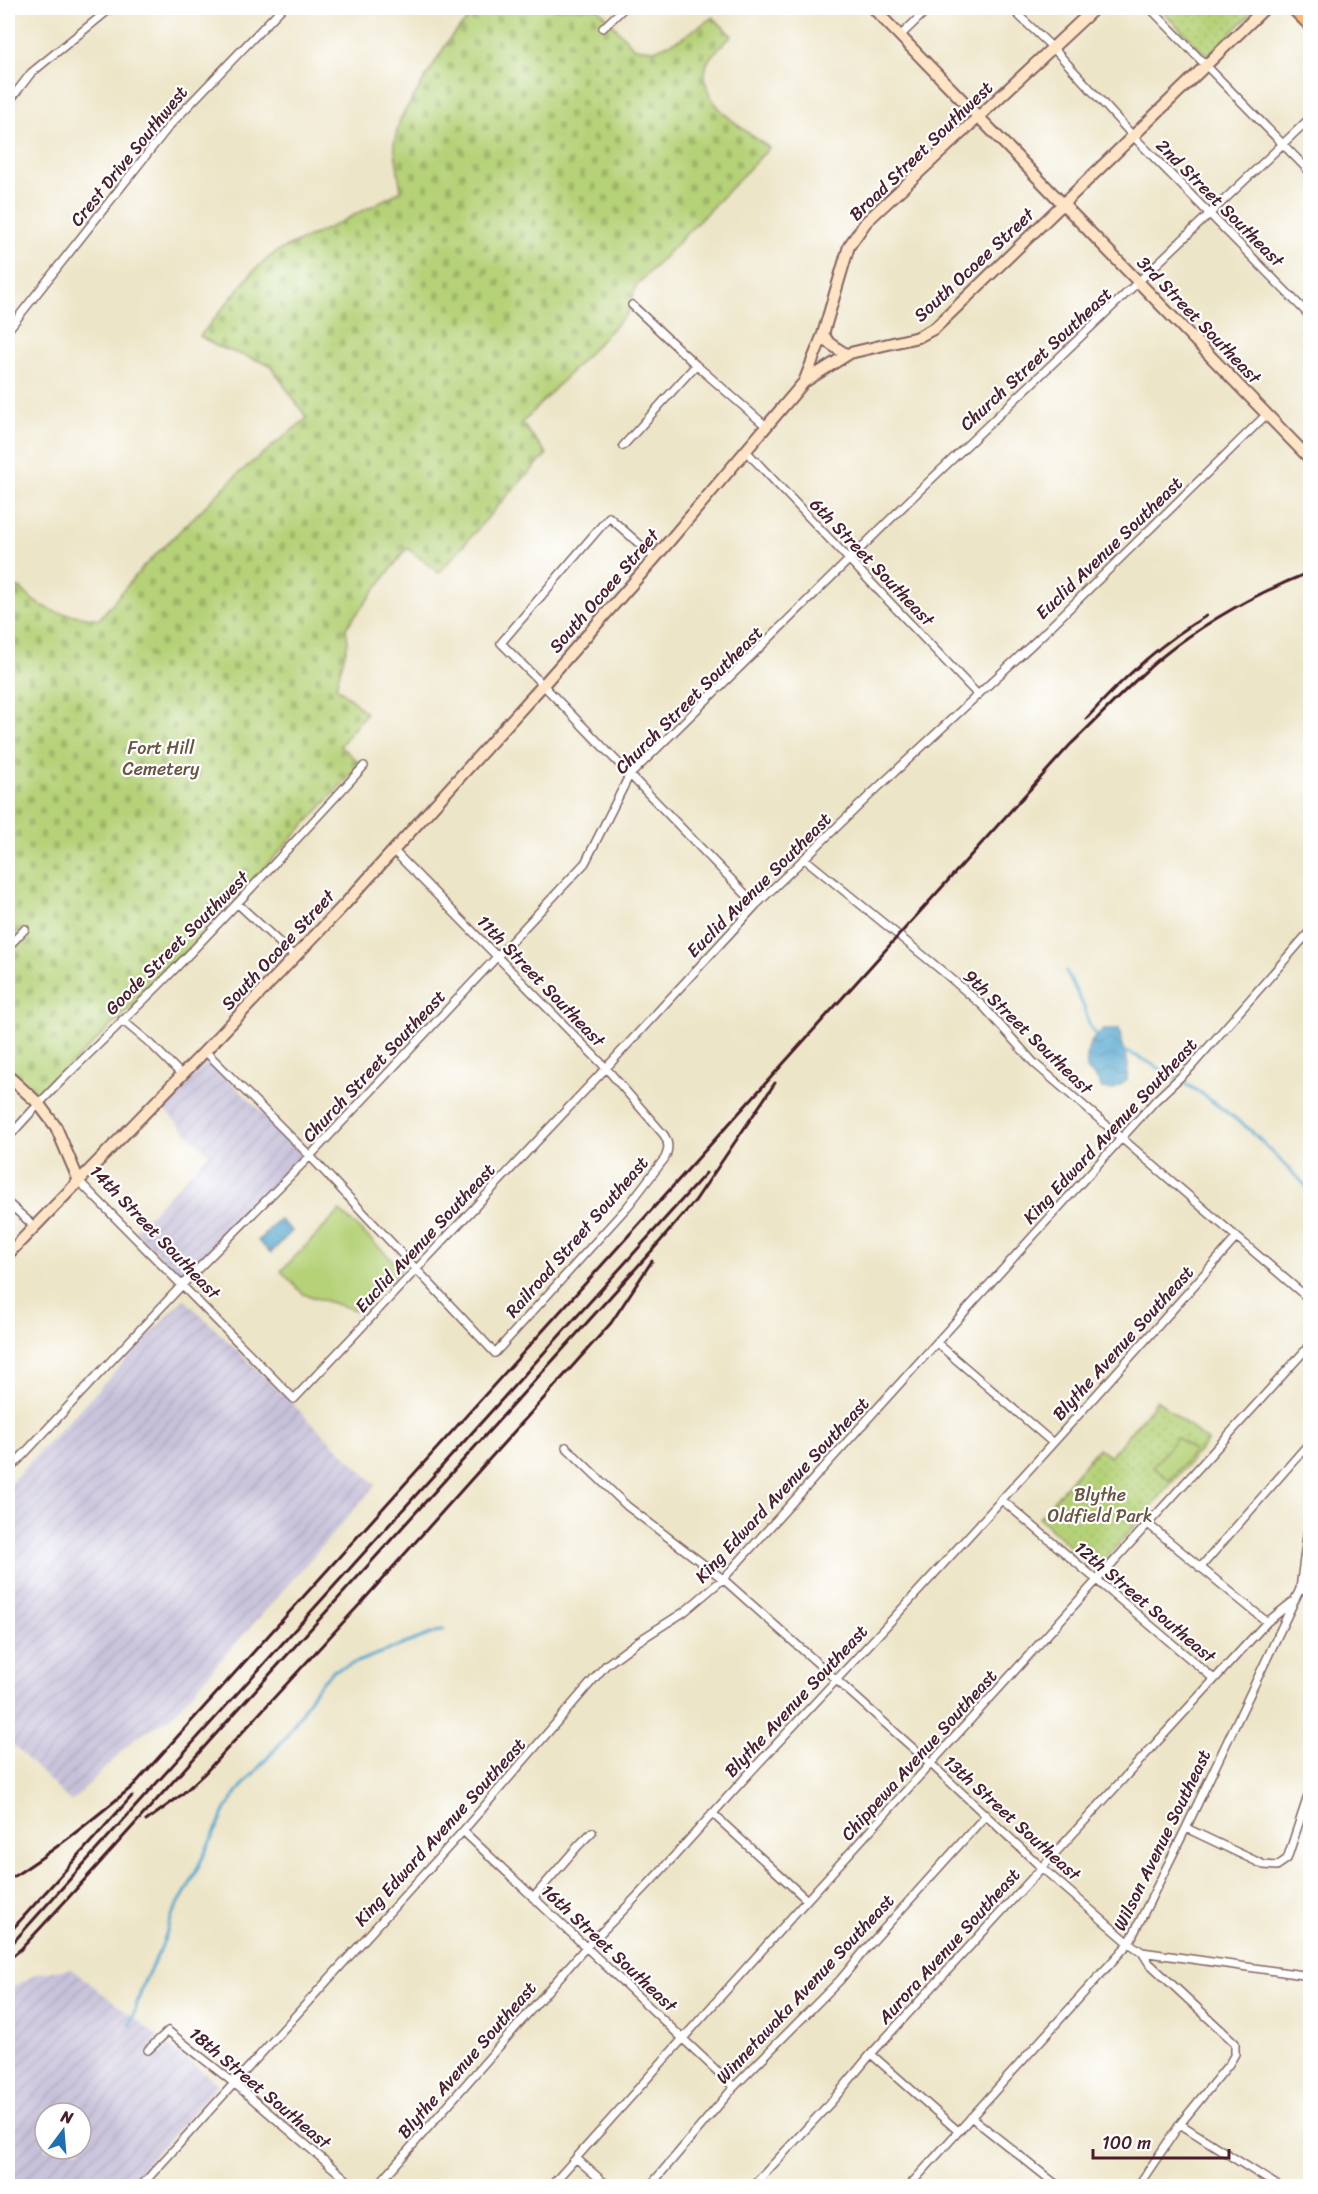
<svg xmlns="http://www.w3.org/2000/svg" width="1318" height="2194" viewBox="0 0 1318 2194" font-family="Sriracha,sans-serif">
	<defs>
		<pattern id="industrial-furrows" width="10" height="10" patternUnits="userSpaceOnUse" patternTransform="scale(1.5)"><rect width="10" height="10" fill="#c6c0d9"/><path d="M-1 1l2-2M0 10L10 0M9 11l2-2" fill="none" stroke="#aca5ba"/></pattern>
		<pattern id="grass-dots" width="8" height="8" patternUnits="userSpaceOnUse" patternTransform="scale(1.5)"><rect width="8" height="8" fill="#b5d278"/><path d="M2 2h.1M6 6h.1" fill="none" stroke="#9db468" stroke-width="1.8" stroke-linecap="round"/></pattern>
		<pattern id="cemetery-stones" width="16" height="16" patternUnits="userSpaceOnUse" patternTransform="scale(1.5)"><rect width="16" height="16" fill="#b5d278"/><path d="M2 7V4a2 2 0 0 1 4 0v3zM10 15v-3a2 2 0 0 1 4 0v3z" fill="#9db468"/></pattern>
		<pattern id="water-waves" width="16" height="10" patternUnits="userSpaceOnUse" patternTransform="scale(1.5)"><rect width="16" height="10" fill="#50a5cc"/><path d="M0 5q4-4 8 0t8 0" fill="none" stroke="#4486a6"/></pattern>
	</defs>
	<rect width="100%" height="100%" fill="#fff"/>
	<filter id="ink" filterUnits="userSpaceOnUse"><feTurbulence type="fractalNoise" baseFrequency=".0167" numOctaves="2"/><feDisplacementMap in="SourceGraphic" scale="12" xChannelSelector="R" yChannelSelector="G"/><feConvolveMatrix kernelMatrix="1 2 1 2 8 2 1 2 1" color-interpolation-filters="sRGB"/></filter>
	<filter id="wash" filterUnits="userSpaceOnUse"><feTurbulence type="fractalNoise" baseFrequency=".008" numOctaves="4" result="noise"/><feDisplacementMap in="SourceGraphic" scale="24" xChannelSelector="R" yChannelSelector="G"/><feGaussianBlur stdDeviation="1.35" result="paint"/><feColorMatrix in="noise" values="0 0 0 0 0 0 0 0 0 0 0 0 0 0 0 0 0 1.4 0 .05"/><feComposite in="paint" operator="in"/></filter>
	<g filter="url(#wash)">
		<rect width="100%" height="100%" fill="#ede5c7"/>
		<path fill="url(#industrial-furrows)" fill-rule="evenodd" d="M208,1060L304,1153L183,1278L135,1231L209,1154L162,1108Z
			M184,1299L376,1485L170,1718L135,1738L71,1802L8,1740V1485Z
			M72,1969L218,2084L126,2186H8V1990L38,1973ZM45,2113H81V2149H45Z"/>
		<path fill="url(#grass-dots)" stroke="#807852" stroke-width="1.5" d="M1159,8H1257L1207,56Z
			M1157,1400L1208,1441L1096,1570L1039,1518L1098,1448L1110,1457Z"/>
		<path fill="url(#cemetery-stones)" stroke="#807852" stroke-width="1.5" d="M479,8H598L634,48L655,50L680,39L713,17L732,36C725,43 710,54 707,64C694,101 744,129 769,148L636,286L629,311L522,423L547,454L505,498L439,573L407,548L346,628L348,642L336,686L366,713L340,746L361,764L164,976L43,1091L33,1092L8,1070V585L21,589L35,602L55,612L99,619L143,567L239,473L307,418L270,365L216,346L200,336L254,270L276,252L333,226L401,191L394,144L400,119L450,38Z"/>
		<path fill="#b5d278" stroke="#807852" stroke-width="1.5" d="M340,1211L402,1269L358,1311L303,1294L281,1271Z
			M1177,1437L1194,1451L1170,1480L1153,1467Z"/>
		<path fill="url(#water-waves)" stroke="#4d627c" stroke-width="1.5" d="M1104,1029H1119L1128,1065L1127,1080L1113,1090L1102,1089L1099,1081L1087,1069C1086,1049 1088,1042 1104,1029Z
			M279,1219L292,1231L271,1253L258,1241Z"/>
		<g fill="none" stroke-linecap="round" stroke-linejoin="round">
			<path stroke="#50a5cc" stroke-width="3" d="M1066,971L1084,1007L1090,1027L1097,1036
				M1123,1052L1130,1053L1150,1063L1201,1093L1249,1129L1310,1190
				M130,2025L144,1982L162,1946L173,1913L189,1886L226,1809L238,1791L286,1737L315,1690L333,1671L444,1629"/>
		</g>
	</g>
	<g filter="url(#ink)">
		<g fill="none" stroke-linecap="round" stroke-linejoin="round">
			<defs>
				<path id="street" d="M1011,8L1053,48L1133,136L1310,316
					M1150,8L1310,172
					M603,28L624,8
					M900,36L929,8
					M8,103L31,73L111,8
					M632,305L696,365L766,426
					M8,330L170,125L282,8
					M623,446L696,365
					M745,450L978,695
					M655,558L609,517L501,643L543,685L756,905
					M805,859L947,975L983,1006L1034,1063L1310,1300
					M238,904L294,956
					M8,947L25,929
					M122,1020L151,1044L182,1075
					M205,1051L310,1156L495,1353L628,1206L665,1158C669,1149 669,1143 664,1135L606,1068L393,850
					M8,1138C58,1080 115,1030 168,976C235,907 300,836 364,766
					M79,1181L294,1399L606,1068L756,905L871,794L1039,638L1267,414
					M8,1203L34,1226
					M937,1343L1053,1443
					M566,1447L627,1506L723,1579L932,1765L1041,1867L1129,1943L1142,1952L1149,1963L1235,2043V2054L1229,2064L1180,2124L1138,2186
					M8,1471L182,1285L310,1156L585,863L629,776L919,491L1310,118
					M1002,1500L1214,1679
					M1148,1524L1267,1622
					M1200,1568L1310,1442
					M1300,1589L1310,1593
					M712,1813L807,1900
					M1186,1828L1264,1865L1277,1866L1287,1859L1310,1790
					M463,1831L734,2087
					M533,1898L578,1846L592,1832
					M1142,1952L1310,1976
					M148,2050L168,2031L234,2083L354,2186
					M871,2054L958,2131
					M971,2117L1058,2186
					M1180,2124L1278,2186
					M577,2159L608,2186
					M141,2186L463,1831L606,1665L637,1642L684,1612L723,1579L1156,1100L1191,1067L1310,931
					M377,2186L586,1947C650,1887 707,1818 768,1753C927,1584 1083,1411 1237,1237
					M551,2186L807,1900L1310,1345
					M650,2186L734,2087L840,1980L865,1950L986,1815
					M753,2186L832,2101L871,2054L1267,1622L1295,1600
					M909,2186L1129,1943L1186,1828L1300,1589L1310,1513"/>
				<path id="secondary" d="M873,8L1310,459
					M823,334L829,343L847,355
					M804,382L823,334L849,246L866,222L1095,8
					M8,1076L38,1103L56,1127L79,1181
					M8,1254L205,1051L345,904L543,685L655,558L804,382L850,353L918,337L935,328L1265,8"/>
				<path id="primary" d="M1292,8L1310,26"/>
			</defs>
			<use href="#street" stroke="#836462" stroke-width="10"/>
			<use href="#secondary" stroke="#836462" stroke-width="14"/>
			<use href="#primary" stroke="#836462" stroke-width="14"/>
			<use href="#street" stroke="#fff" stroke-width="7"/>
			<use href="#secondary" stroke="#ffe4c6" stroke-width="10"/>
			<use href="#primary" stroke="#febb71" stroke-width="10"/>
			<path stroke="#4a1f2b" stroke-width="3" d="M1086,719C1121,680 1160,643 1206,616
				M146,1821L180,1796L204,1774L360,1604L611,1323L652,1261
				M8,1880C53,1852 92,1820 133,1786L1070,745C1100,717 1132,681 1163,656C1208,620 1257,593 1310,572
				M8,1934L132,1796
				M8,1948L706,1173
				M8,1960L21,1949L69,1897L656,1246L695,1201L775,1083"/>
		</g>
	</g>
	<g text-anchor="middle" stroke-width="4.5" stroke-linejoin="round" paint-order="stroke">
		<g font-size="18" fill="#4a1f2b" stroke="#fff">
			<text transform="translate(921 151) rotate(-44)" y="6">Broad Street Southwest</text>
			<text transform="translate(129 156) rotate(-51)" y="6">Crest Drive Southwest</text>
			<text transform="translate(1220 203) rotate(45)" y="6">2nd Street Southeast</text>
			<text transform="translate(974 265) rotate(-43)" y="6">South Ocoee Street</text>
			<text transform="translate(1199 320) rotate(46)" y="6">3rd Street Southeast</text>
			<text transform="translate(1036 359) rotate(-43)" y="6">Church Street Southeast</text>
			<text transform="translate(1109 548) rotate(-44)" y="6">Euclid Avenue Southeast</text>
			<text transform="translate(872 562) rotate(46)" y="6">6th Street Southeast</text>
			<text transform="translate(604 591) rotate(-49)" y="6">South Ocoee Street</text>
			<text transform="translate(689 700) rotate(-45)" y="6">Church Street Southeast</text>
			<text transform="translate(759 885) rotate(-45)" y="6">Euclid Avenue Southeast</text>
			<text transform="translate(177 943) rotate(-45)" y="6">Goode Street Southwest</text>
			<text transform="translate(278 950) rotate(-47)" y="6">South Ocoee Street</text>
			<text transform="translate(541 981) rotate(46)" y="6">11th Street Southeast</text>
			<text transform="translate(1028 1032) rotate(44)" y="6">9th Street Southeast</text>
			<text transform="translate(374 1066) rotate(-47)" y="6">Church Street Southeast</text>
			<text transform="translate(1110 1131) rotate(-47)" y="6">King Edward Avenue Southeast</text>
			<text transform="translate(155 1232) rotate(46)" y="6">14th Street Southeast</text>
			<text transform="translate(577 1237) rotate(-49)" y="6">Railroad Street Southeast</text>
			<text transform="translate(425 1238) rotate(-47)" y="6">Euclid Avenue Southeast</text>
			<text transform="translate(1123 1343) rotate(-48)" y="6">Blythe Avenue Southeast</text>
			<text transform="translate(782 1490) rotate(-47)" y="6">King Edward Avenue Southeast</text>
			<text transform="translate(1145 1602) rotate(40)" y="6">12th Street Southeast</text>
			<text transform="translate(796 1701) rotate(-47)" y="6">Blythe Avenue Southeast</text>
			<text transform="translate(919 1755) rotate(-48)" y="6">Chippewa Avenue Southeast</text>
			<text transform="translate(1012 1818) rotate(42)" y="6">13th Street Southeast</text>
			<text transform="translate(440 1832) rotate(-48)" y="6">King Edward Avenue Southeast</text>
			<text transform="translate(1162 1840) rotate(-64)" y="6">Wilson Avenue Southeast</text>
			<text transform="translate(949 1946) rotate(-48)" y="6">Aurora Avenue Southeast</text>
			<text transform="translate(609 1948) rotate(43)" y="6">16th Street Southeast</text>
			<text transform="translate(805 1989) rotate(-47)" y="6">Winnetawaka Avenue Southeast</text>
			<text transform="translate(467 2060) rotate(-49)" y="6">Blythe Avenue Southeast</text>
			<text transform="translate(260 2088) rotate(40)" y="6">18th Street Southeast</text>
		</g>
		<g font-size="18" fill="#6a5542" stroke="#fff">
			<text x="161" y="754">Fort Hill<tspan x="161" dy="21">Cemetery</tspan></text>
			<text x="1100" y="1501">Blythe<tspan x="1100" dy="21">Oldfield Park</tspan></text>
		</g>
	</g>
	<rect width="1318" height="2194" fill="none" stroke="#fff" stroke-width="30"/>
	<g transform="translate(63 2131) rotate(16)"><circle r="28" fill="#ffffff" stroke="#b7a5aa" stroke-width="1.5"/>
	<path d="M0-4.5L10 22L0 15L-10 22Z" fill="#1f6fb2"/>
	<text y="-9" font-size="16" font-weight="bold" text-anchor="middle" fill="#4a1f2b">N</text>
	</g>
	<path d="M1093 2149v9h136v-9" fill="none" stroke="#4a1f2b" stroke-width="3"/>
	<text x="1102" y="2149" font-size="18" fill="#4a1f2b" stroke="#ffffff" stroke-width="4.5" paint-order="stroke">100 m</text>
</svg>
